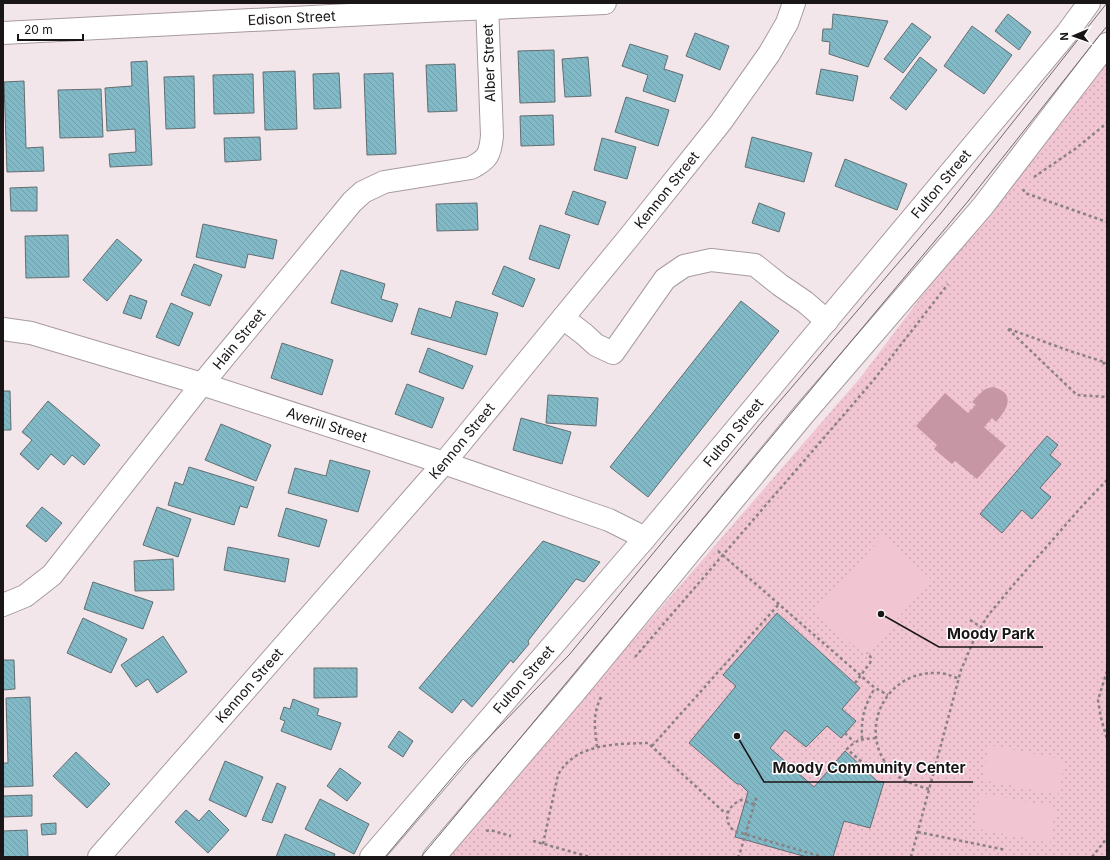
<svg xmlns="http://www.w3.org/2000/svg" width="1110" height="860" viewBox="0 0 1110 860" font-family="Inter,sans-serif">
	<defs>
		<pattern id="green-dots" width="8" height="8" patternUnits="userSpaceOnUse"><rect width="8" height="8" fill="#f1c5d2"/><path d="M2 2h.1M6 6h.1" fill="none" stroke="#cea8b4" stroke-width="1.8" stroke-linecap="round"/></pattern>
		<pattern id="building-back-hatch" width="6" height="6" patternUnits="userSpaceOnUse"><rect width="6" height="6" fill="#82b9c7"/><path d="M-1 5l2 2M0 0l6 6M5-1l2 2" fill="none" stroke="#709eaa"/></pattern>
	</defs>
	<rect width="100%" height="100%" fill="#f3e6ea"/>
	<path fill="url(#green-dots)" d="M1107,50V857H445L860,378Z"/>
	<path fill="#f1c5d2" d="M883,536L932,580L865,655L815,612Z
		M989,745L1065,760L1058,795L982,780Z
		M980,793L1056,807L1050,843L974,828Z"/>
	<path fill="#c696a4" d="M993,387C1017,393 1007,410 996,422L992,418L984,427L1006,446L977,479L955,461L952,464L934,449L937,445L916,426L945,393L968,413L976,405L972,402C979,395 983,388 993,387Z"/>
	<path fill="url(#building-back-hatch)" stroke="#626e71" d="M833,14L888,21L868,67L829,54L830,42L822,41L823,29H832Z
		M1008,14L1031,32L1019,50L995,31Z
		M912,23L931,37L903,73L884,59Z
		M972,26L1012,55L984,94L944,66Z
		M695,33L729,46L720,70L686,56Z
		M630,44L668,56L664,69L683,75L675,102L643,91L648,75L622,66Z
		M554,50L555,102L520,103L518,51Z
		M588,57L591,96L565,97L562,59Z
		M920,57L937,70L906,110L890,98Z
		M147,61L152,165L110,167L109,154L136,152L135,129L107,131L105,88L132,86L131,62Z
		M455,64L457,111L428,112L426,65Z
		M821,69L858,76L853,101L816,94Z
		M295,71L297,129L265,130L263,72Z
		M339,73L341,108L314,109L313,74Z
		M393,73L396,154L367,155L364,74Z
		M253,74L254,113L214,114L213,75Z
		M194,76L195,128L166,129L164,77Z
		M24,81L26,148L43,147L44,171L7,172L4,82Z
		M101,89L103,137L60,138L58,90Z
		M626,97L669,110L658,146L615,132Z
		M553,115L554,145L521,146L520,116Z
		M260,137L261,160L225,162L224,138Z
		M752,137L812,153L804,182L745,167Z
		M602,138L636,147L627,179L594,170Z
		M845,159L907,184L897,210L835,186Z
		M37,187V211H11L10,188Z
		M573,191L606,202L598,225L565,214Z
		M477,203L478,230L437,231L436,204Z
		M759,203L785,213L779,232L752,223Z
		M203,224L277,240L273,259L248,254L245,268L196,257Z
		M540,225L570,235L559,269L529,259Z
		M68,235L69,277L26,278L25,236Z
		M117,239L142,260L107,301L83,280Z
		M194,264L222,275L210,306L181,295Z
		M504,266L535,279L523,307L492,294Z
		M341,270L385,284L381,299L398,304L392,322L331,303Z
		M130,295L147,301L141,319L123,313Z
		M456,301L498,313L486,355L411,334L419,308L451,318Z
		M741,301L779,331L648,497L610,467Z
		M171,303L193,313L179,346L156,337Z
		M282,343L333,360L322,395L271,378Z
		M428,348L473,366L463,389L419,372Z
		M407,384L444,398L432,428L395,414Z
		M3,391H10L11,430H3Z
		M548,395L598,398L596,426L546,423Z
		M48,401L100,445L84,465L72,455L64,465L51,454L38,470L20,454L32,440L22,432Z
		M521,418L571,432L562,464L513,450Z
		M221,424L271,445L256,481L205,460Z
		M1047,436L1058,445L1050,455L1061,464L1040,488L1051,497L1032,519L1022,510L1002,533L980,514Z
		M330,460L370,471L358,512L288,493L295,468L326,476Z
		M189,467L254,487L247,508L240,506L234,525L168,505L175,482L183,485Z
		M42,507L62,523L46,542L26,526Z
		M157,507L191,519L178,557L143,545Z
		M286,508L327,520L319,547L278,536Z
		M543,541L600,562L584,582L576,579L528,641L529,644L513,663L511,660L472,707L463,699L452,713L419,688Z
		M228,547L289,559L285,582L224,570Z
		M173,559L174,590L135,591L134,561Z
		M93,582L153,602L143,629L84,609Z
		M777,613L860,688L842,709L856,721L841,738L827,726L806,747L785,730L770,748L814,787L845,751L877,781L884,782L870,828L844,821L833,857H807L735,837L748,792L740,784H737L689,743L736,686L723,675Z
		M83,618L127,639L111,673L67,653Z
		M163,636L187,672L157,693L148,679L136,687L121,665Z
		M3,660H14L15,689L3,690Z
		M314,668H357V697L314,698Z
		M30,697L33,786L3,787V763H8L6,698Z
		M293,699L319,709L317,715L341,723L331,750L281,731L285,721L280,719L284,707L290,709Z
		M399,731L413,741L403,757L388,747Z
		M76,752L110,784L87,808L53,776Z
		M225,761L263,777L246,817L209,800Z
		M340,768L361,783L347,801L327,786Z
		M277,783L286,787L272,823L262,820Z
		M32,795V816L3,817V796Z
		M320,799L369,824L354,854L305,829Z
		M186,810L199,821L209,810L229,830L208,853L175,822Z
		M56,823V834L42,835L41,824Z
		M27,830L28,857H3V831Z
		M285,834L335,854L334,857H276Z"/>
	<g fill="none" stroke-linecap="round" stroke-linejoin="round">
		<defs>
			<g id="minor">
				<path id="s1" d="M3,33L445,10L605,3"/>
				<path d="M563,318L584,334L596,345L613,353L665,279L684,266L711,260L755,265L780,285L805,302L827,321"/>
				<path id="s2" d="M3,329L31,333L202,384L444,463L609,520L645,538"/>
				<path id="s3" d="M3,605L25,596L52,575L202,384L352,202L363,192L384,182L471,168C488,159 490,155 492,136L487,3"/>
				<path id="s4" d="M99,857L444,463L630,236L721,122L769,54L787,23L794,3"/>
			</g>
			<g id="major">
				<path id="s5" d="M371,857L645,538L1067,33L1089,3"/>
				<path d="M434,857L574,693L803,415L983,206L1107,44"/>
			</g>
		</defs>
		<use href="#minor" stroke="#a79b9f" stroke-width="24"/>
		<use href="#major" stroke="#a79b9f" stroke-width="24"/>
		<path stroke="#8a8184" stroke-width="2.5" stroke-dasharray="3 3" stroke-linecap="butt" d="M1034,177L1075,149L1107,123
			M1023,189L1025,193L1107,222
			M1008,329L1077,395L1107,397
			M1009,329L1070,351L1107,363
			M1103,362L1107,368
			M718,551L875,688L888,695
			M970,620L981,627
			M635,657L872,382L948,284
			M1107,671L1098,700L1101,718L1107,739
			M855,683L870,663C872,658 871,657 867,653
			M845,733L854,742
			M876,738C862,739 857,739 847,749L871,770L886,762
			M862,739C861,718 864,706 875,688
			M652,746L779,604
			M597,747C595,728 592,716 601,697
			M929,789C918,786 907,783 898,776C853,740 881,670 938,673C945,673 952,676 959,679
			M754,804L741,800C727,806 722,820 734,831L823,857
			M486,831L490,830L511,836
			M918,832L1006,850
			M533,841L590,857
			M543,844L558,775C575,743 616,744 648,743L724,812H728
			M737,857L739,856L757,795
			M911,857L961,670L976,635L989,614L1015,583L1083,505L1107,480
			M1092,857L1107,838"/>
		<use href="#minor" stroke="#fff" stroke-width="22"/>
		<use href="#major" stroke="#fff" stroke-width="22"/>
		<path stroke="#71696c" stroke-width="1" d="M385,857L466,761L569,655L756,429L941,213L1107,3
			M421,857L969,200L1107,26"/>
	</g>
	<g text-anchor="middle" stroke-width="3" stroke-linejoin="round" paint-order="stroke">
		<g font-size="14" fill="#1a1617" stroke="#fff">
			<text dy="5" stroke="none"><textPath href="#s1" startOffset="289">Edison Street</textPath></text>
			<text transform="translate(489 63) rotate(-92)" y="5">Alber Street</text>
			<text dy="5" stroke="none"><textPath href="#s5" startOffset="882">Fulton Street</textPath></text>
			<text dy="5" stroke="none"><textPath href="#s4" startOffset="876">Kennon Street</textPath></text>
			<text dy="5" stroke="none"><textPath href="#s3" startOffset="359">Hain Street</textPath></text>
			<text dy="5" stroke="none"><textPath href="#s2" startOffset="338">Averill Street</textPath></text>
			<text dy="5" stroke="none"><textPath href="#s5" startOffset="558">Fulton Street</textPath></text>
			<text dy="5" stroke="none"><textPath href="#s4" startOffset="552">Kennon Street</textPath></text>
			<text dy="5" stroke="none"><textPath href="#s5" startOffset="234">Fulton Street</textPath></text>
			<text dy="5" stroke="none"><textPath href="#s4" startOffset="228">Kennon Street</textPath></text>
		</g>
	</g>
	<path fill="none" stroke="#1a1617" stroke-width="1.5" d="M881 614L939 647H1043M737 736L764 782H973"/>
	<g fill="#1a1617" stroke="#fff" stroke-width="1.5">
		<circle cx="881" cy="614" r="4"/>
		<circle cx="737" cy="736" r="4"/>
	</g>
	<g font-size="15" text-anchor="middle" font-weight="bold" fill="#1a1617" stroke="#fff" stroke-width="3" stroke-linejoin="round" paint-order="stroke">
		<text x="991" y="639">Moody Park</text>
		<text x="869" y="773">Moody Community Center</text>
	</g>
	<rect width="1110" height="860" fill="none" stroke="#1a1617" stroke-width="8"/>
	<g transform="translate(1074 36) rotate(268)" stroke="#ffffff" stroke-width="3" paint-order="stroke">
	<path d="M0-3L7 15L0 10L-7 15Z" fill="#1a1617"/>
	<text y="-6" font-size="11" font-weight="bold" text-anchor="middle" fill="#1a1617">N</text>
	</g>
	<path d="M18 34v6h65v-6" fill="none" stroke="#1a1617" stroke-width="2"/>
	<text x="24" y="34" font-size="12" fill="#1a1617" stroke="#ffffff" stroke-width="3" paint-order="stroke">20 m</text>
</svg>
